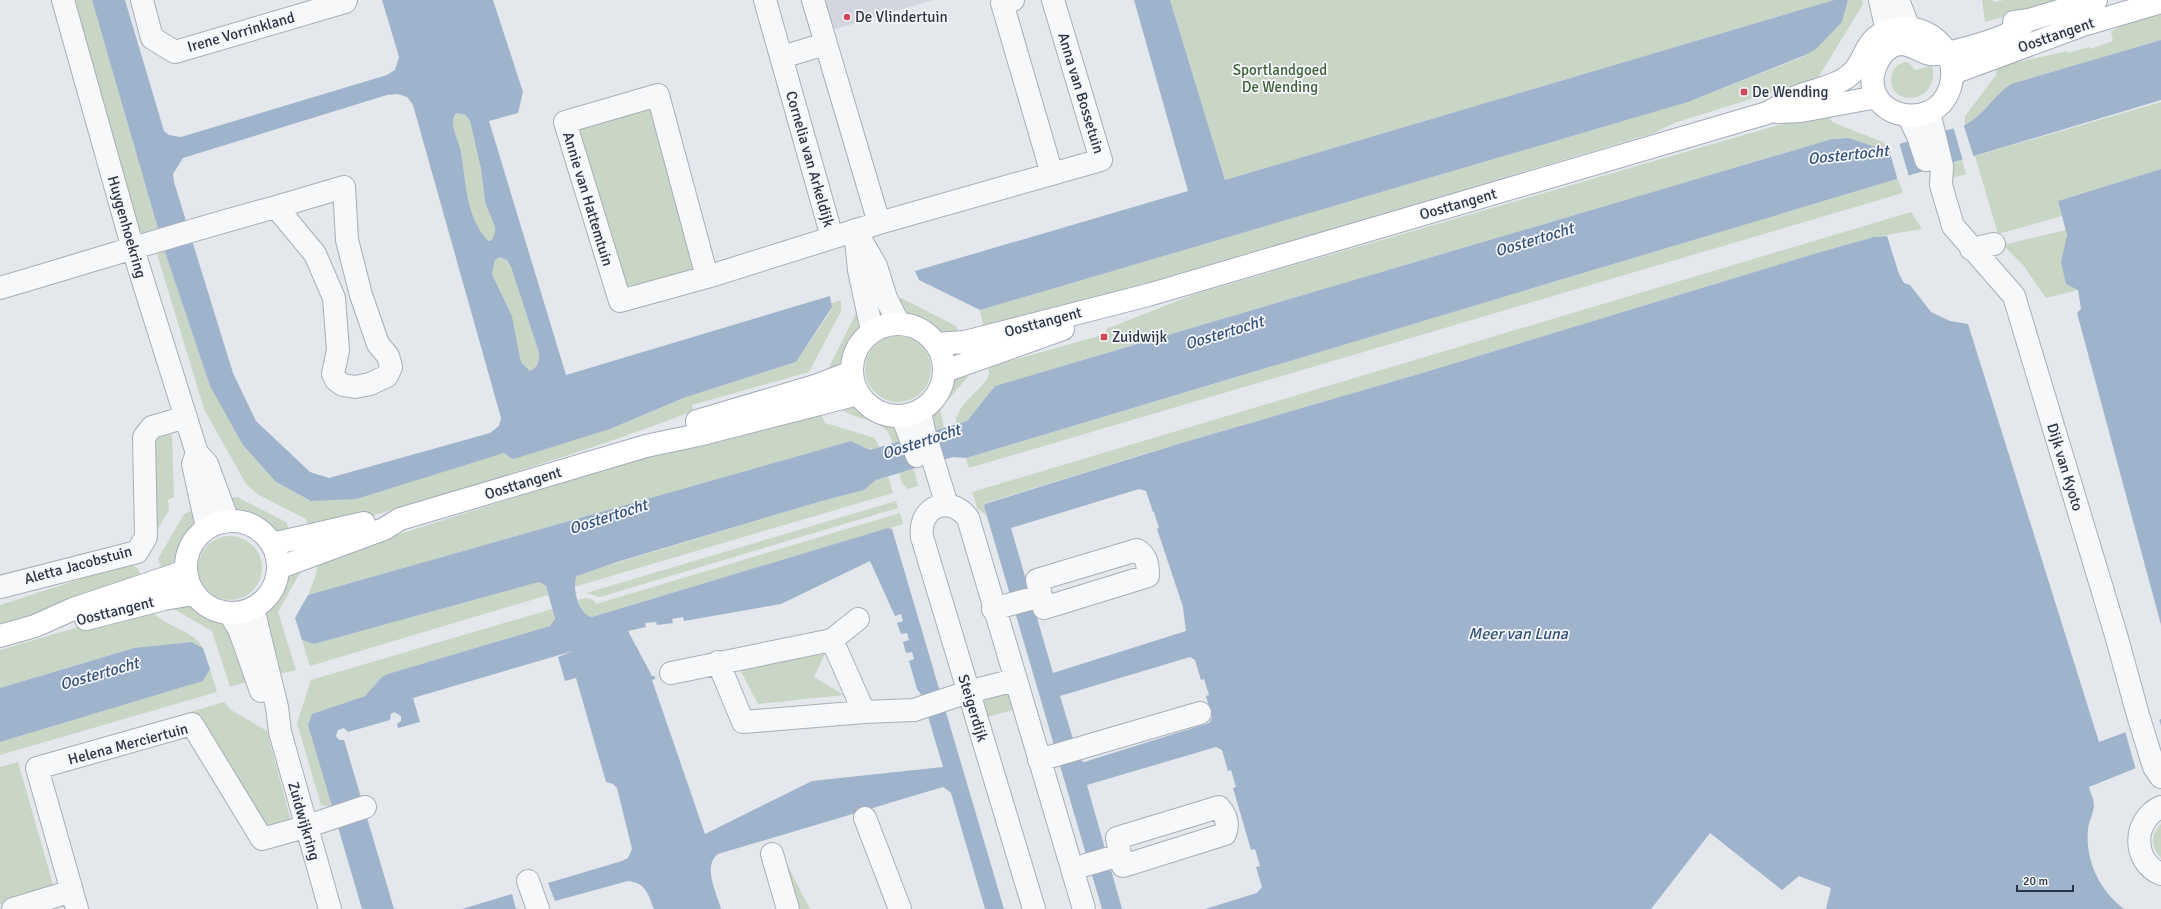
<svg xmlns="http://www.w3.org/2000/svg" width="2161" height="909" viewBox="0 0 2161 909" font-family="Signika,sans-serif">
	<rect width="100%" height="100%" fill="#e4e7ec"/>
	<path fill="#d2d6de" d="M813,0H933L822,33Z"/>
	<path fill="#c9d6c5" d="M66,0H92L159,232L147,236L134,227Z
		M1170,0H1834L1225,180Z
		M1848,0H1862L1863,4L1818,78L1674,123L1654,133L984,331L980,310L1688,102L1803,57L1842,22Z
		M1982,0H1993L1994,2L2004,0H2065L1985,22Z
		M2161,7V40L2011,84C1994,95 1983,116 1965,125V116L1996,75L1997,67L2067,51L2068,53L2089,47L2090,49L2113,41L2111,31Z
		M1905,62L1909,63L1915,70L1932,65C1942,106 1883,108 1892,74C1894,67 1898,64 1905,62Z
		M2161,102V169L2058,201L2062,216L1998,234L1975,156Z
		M651,105L699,269L625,290L577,126Z
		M1827,111L1832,122L1883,142L1888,148C1868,151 1852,135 1832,139L995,386L967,421L956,424C954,408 978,392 987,379L989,374L988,367L1106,334V329L1195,294Z
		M456,113L467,115L470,121L481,169L485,202L495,227V232L492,240L487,241C467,216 466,182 461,152C459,140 448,124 456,113Z
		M1962,160L1966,174L1952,178L1947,164Z
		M1898,179L1903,193L969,468L966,458Z
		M1911,212L1922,229L1874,237L1817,253L1429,371L1164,448L986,503L984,506L987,516L977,508L972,492Z
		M2066,230L2067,244L2063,254L2078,290L2046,298L2023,265L2003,245Z
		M163,246L210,386L276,482L311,501L505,453L512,459L610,429L686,397L796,362L830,312L832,303L841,300V311L809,372L692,405L693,411C568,459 439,495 311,534L306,519L257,494L246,484L204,409L157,254L159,248Z
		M500,257L507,260L511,267L539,353C539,362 538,367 530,371L521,362L512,316L492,274L495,260Z
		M901,298L956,326L959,335C941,333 918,328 904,314C900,310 898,304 895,300Z
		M857,311L865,324L841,364L837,369H828Z
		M865 369a33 33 0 1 1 66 0a33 33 0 1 1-66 0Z
		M969,372L968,377L940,409L944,428L932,431L931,418L953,379Z
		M850,403L874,417L893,426L897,429L904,440L892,443C886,415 858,424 840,408Z
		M820,411L825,423L875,438L879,447L870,450L851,441L308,595L316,575L318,560C484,507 650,453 820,411Z
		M161,434L172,435L174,497L168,500L169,510L153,537L152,444Z
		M914,469L918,486L908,489L902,483L899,473Z
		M888,476L893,493L574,587L575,578L583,573L822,501L864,490L876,480Z
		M237,497L286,522L291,533H273L239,515L233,509L230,498Z
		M896,501L898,508L600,597L586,593Z
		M195,509V519L177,560L162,569L158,559L184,514Z
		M900,513L903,524L592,617C582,616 581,609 578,600L586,598L593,600L596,604Z
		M198 568a32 32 0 1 1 64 0a32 32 0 1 1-64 0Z
		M130,563L138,569L144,583L0,626V605Z
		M301,571L278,612L296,670L275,675L264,614L282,579L289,574Z
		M539,582L546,586L548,595L310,666L302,640L314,644Z
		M183,603L223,622L230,629L250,681L230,687L212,631L170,607Z
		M150,606C156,626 192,627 203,648L191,642L134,648L0,688V650Z
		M552,609L555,620L550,626L384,676L365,696L312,714L308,725L332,807L321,805L297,723L311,680Z
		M825,654L814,677L844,695L758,704L739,668Z
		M210,669L217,692L0,755V742L203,681Z
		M998,691L1008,693L1013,710L987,717L982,701L988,695Z
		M224,702L231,710L267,731L292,825L268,831L190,716L183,714Z
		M18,762L54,888L0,904V767Z
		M2161,824V858C2151,848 2150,834 2161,824Z
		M779,854L788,866L810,909H794Z"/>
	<path fill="#9fb4cc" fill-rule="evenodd" d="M92,0H125L164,131L169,135L181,137L387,75L395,70L399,57L382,0H493L523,92L518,113L489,121L566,375L830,296L832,307L796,362L686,397L610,429L517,458L512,459L504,453L356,499L311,501L276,482L243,445L210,386L163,246ZM398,94L407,97L413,105L501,418L499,426L490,433L329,478L310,472L256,421L233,373L174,182L173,174L183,158L387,95ZM456,113L466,115L470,121L481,169L485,202L495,227V232L492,240L488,241C466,217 466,181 461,152C459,140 448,124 456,113ZM500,257L507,260L511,267L539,353C539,362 538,367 530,371L521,362L512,316L492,274L495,260Z
		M1134,0H1170L1225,180L1834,0H1848L1842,22L1816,49L1803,56L1688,102L980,310L919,280L915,271L1188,191Z
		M2161,40V100L966,458L953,457L939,461L876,480L864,490L822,501L617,562L577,576C571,586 579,616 592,617L888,528L892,529L1004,909H985L951,793L943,787L718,854C702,866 717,894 721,909H654C648,894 646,883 628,881L555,901L548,883L622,861L628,858L632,849L617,788L613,784L606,782L576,678L565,681L558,657L573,651L413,698L420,722L398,728L397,724L401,721V716L394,712L391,714L390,720L348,732L344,728L338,730L336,736L339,740H344L394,909H362L308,725L312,714L365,696L382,677L388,674L550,626L555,619L546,586L539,582L314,644L302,640L295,618L308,595L851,441L870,450L967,421L995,386L1832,139L1848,138L1882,149L1965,125C1983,116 1994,95 2011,84ZM870,561L895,616L901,614L903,621L897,623L901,634L907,633L909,640L903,642L906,653L912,652L914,659L909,661L917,689L922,696L943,767L812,781L705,834L652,680L655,679V676H652L628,631L646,627L645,623L656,622L657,625L673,623L672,619L683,617L684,621L781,604Z
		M2161,169V625L2077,313L2081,309L2078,290L2066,284L2061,262L2067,235L2058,201Z
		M1887,236L1899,274L1904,283L1910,285L1931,312L1950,321L1968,324L2099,742L2161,719V758L2089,787C2090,792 2094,799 2094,805C2094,812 2089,821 2088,829C2085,860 2099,890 2124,909H1826L1831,888L1799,876L1782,890L1710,833L1651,909H1205L1257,893L1262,887L1256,867L1260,866L1255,849L1251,850L1233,788L1236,787L1231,770L1228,771L1222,750L1216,747L1087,785L1122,909H1102L984,506L985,504L1178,444L1429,371L1817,253L1874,237ZM1139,489L1146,491L1153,512H1154L1159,528L1157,529L1183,607L1186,631L1053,673L1011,528ZM1190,657L1195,660L1201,680L1204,679L1209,695L1206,696L1212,718L1209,723L1084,762L1079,759L1060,696Z
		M191,642L203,648L210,669L203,681L0,742V688L134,648Z
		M512,894L516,909H462Z"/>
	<path fill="#e4e7ec" d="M1963,123L1974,158L1963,161L1953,126Z
		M1899,142L1909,177L1898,181L1888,146Z
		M2159,718L2161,726V760L2136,770L2125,731Z"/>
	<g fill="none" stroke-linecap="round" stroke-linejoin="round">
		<defs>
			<path id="minor" d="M63,0L133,249L197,453L207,464L228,521
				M142,0L152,38L175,52L345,2L346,0
				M765,0L832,237
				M813,0L879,223
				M1013,0L1002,3L1052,174
				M1880,0L1887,31
				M1898,0L1909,28
				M782,57L825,44
				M1929,112L1942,166L1941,185L1953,226L2014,296L2116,635L2138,715L2154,767L2161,777
				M1909,117L1918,136L1926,160
				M344,187L347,240L361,295L378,344L388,356L391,367L387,376L370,384L355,387L343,385L336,380L333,374L338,350L334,298L315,254L276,207Z
				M855,230L876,266L886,298L899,324
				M856,239L859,270L872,331
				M1971,249L1994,244
				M707,277L620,301L565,122L658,95L707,277L879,223L1101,160L1053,0
				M0,288C92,261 183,232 276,207
				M920,411L924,431L947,505
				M902,416L917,456
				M197,453L193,464L207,528
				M0,587L137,552L146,537L144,437L152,427L186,417
				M253,608L277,707L280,732L330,909
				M993,609L1041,596L1044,608L1148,576C1148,565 1147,556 1137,550L1037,580L1041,596
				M230,614L239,629L261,691
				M832,640L864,712
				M718,662L743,722L864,712L914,710L968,692L1015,680
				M671,673L832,640L858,619
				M1039,760L1200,713
				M2161,807C2132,820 2132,862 2161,874
				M865,818L900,909
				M772,854L788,909
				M1072,869L1120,855L1123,866L1225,834C1229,824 1226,815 1219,807L1117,838L1120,855
				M528,881L538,909
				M13,909L72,891
				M77,909L37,768L192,724L262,839L305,827L365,807
				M1034,909L922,537C918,506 950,494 968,518L1084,909"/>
			<path id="major" d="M2014,22L2029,20L2096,0
				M1953,73L2083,25L2161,2
				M1776,112L1801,111L1877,97
				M852 370a46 46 0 1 1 92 0a46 46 0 1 1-92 0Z
				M936,344L965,342L1148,295L1767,113C1777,108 1786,102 1796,97C1815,89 1837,87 1852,73C1866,60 1864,39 1888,31C1924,18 1962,50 1950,88C1933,138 1853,114 1877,63C1881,54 1889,46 1899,44C1912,43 1919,52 1930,54C1945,56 1989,42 2004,36C2012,32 2021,25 2029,20
				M945,371L1063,329
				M697,421L815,386L852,372
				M186 567a46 46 0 1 1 92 0a46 46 0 1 1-92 0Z
				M272,544L364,523
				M278,568L384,529L400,519L646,446L698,435L858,394
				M86,619L164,599L194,594
				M0,636L35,626L73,609L186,571"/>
		</defs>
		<use href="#minor" stroke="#a9aeb7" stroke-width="24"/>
		<use href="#major" stroke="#a3abb8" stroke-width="24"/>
		<use href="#minor" stroke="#f7f8fa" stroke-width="22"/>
		<use href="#major" stroke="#fff" stroke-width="22"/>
	</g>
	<g fill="#d1495b" stroke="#f4f6f9" stroke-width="1.5">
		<circle cx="847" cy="17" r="4"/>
		<rect x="1740" y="88" width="8" height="8" rx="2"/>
		<rect x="1100" y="333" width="8" height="8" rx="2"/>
	</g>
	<g text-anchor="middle" stroke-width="3.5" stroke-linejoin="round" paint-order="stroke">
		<g font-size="15" fill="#2b3445" stroke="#f4f6f9" text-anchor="start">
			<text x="855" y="22">De Vlindertuin</text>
			<text x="1752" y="97">De Wending</text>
			<text x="1112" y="342">Zuidwijk</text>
		</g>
		<g font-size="15" fill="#2b3445" stroke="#f4f6f9">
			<text transform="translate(241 32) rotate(-16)" y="5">Irene Vorrinkland</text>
			<text transform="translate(2056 35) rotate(-19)" y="5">Oosttangent</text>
			<text transform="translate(1081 93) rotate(73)" y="5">Anna van Bossetuin</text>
			<text transform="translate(810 159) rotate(74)" y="5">Cornelia van Arkeldijk</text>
			<text transform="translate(588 199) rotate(73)" y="5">Annie van Hattemtuin</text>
			<text transform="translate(1458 204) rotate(-16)" y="5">Oosttangent</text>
			<text transform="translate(127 227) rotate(74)" y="5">Huygenhoekring</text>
			<text transform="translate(1043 322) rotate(-15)" y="5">Oosttangent</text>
			<text transform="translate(2065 467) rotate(73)" y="5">Dijk van Kyoto</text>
			<text transform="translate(523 483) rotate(-17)" y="5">Oosttangent</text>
			<text transform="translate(78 565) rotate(-15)" y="5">Aletta Jacobstuin</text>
			<text transform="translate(115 611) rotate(-14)" y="5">Oosttangent</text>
			<text transform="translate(973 708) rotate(73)" y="5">Steigerdijk</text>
			<text transform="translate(128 744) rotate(-15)" y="5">Helena Merciertuin</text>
			<text transform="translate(304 821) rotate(74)" y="5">Zuidwijkring</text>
		</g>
		<g font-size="15" fill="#3f6138" stroke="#f4f6f9">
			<text x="1280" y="75">Sportlandgoed<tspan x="1280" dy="17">De Wending</tspan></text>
		</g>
		<g font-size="16" font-style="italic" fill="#34527a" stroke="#f4f6f9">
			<text transform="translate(1848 154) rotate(-6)" y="6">Oostertocht</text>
			<text transform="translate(1534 239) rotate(-17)" y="6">Oostertocht</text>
			<text transform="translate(1224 332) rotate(-17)" y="6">Oostertocht</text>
			<text transform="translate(921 441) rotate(-18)" y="6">Oostertocht</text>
			<text transform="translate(608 516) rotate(-18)" y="6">Oostertocht</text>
			<text x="1518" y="639">Meer van Luna</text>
			<text transform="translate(99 673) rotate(-16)" y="6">Oostertocht</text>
		</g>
	</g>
	<path d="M2017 885v6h56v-6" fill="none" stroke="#2b3445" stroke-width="2"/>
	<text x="2023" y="885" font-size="12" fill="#2b3445" stroke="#f4f6f9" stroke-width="3" paint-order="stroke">20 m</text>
</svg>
